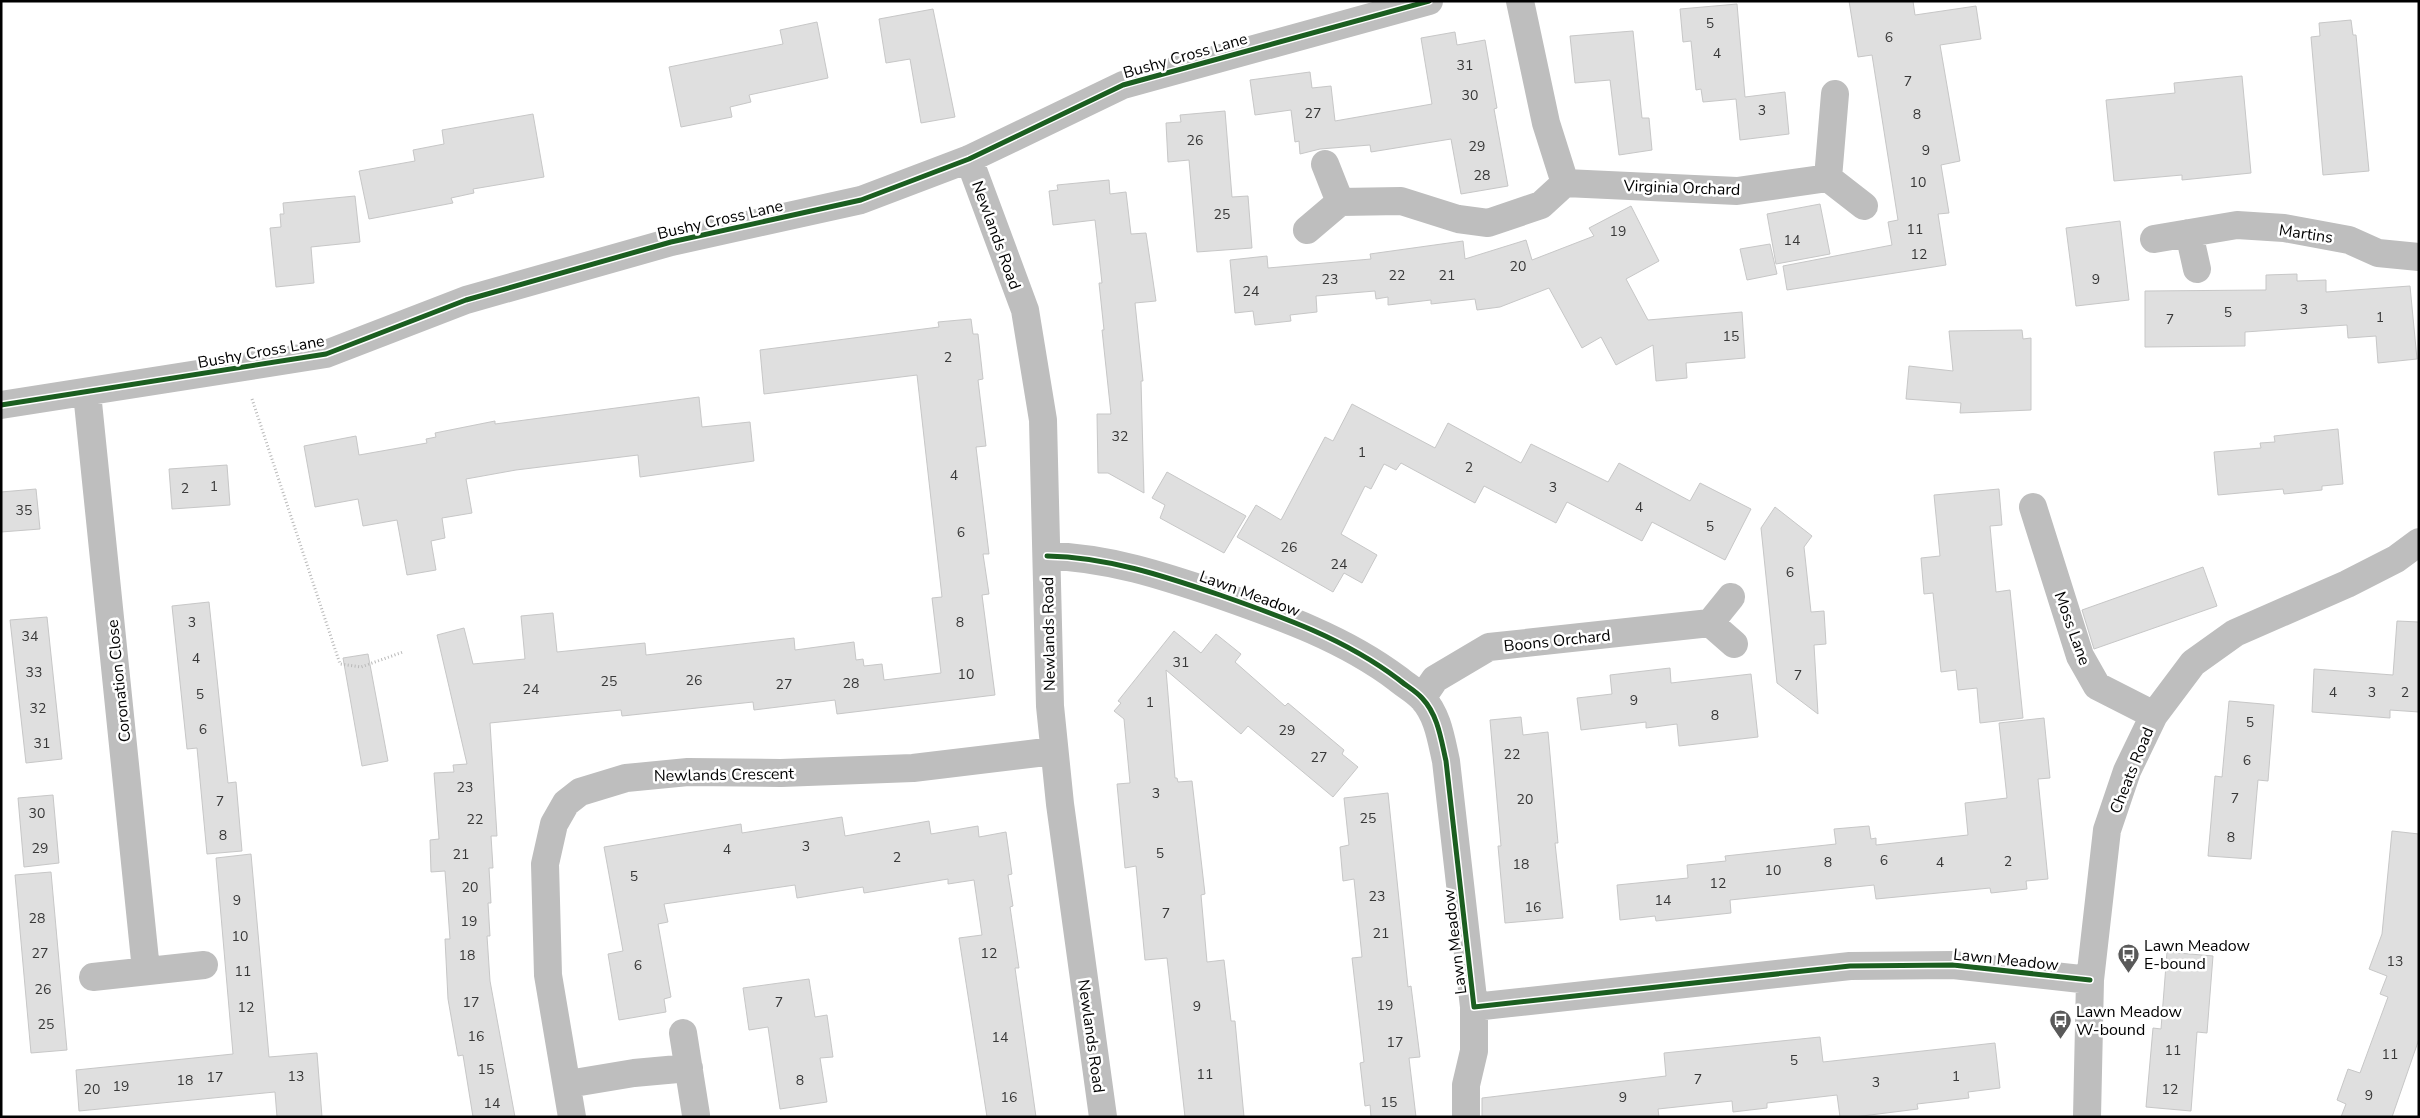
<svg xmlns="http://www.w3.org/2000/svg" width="2420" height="1118" viewBox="0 0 2420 1118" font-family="'Nunito Sans',sans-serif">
	<rect width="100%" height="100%" fill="#fff"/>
	<path fill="#dfdfdf" stroke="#c7c7c7" d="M1849,1H1913L1915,15L1976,6L1981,39L1940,45L1960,161L1941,165L1949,213L1938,214L1946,265L1787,290L1783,266L1892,245L1888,222L1898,220L1872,55L1858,57Z
		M1737,4L1745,97L1785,92L1789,134L1740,140L1736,99L1703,102L1701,89L1696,90L1691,41L1683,42L1680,9Z
		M933,9L955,117L921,123L910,59L886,63L879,19Z
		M2351,20L2353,35H2356L2369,171L2323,175L2311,37L2320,36L2319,23Z
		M817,22L828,78L749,95L751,102L730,107L732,117L681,127L669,67L783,44L780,30Z
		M1633,31L1642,118H1649L1652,150L1619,155L1610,80L1575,83L1570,36Z
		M1455,32L1457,45L1485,40L1497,108L1494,109L1508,186L1461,194L1451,139L1371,152L1370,145L1320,149L1300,154L1299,141L1295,142L1291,110L1255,115L1250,80L1310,72L1312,88L1331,86L1335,121L1432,104L1421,38Z
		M2242,76L2251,173L2182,180V175L2114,181L2106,100L2175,93L2174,83Z
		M1225,111L1232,197L1248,196L1252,248L1197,252L1189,160L1168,162L1166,123L1181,122L1180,115Z
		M533,114L544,177L473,189L474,193L451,198L453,203L369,219L359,171L415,161L413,150L444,144L442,130Z
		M1109,180L1110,194L1126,192L1131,234L1146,233L1156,301L1135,303L1143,381H1141L1144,493L1108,473H1098L1097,414H1111L1102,330H1104L1099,283H1102L1095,220L1053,225L1049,191L1058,190L1057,185Z
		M355,196L360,242L311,247L314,283L276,287L270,228L281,227L280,214H284L283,203Z
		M1820,204L1830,254L1776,264L1767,214Z
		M1631,206L1659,261L1626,279L1648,320L1742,312L1745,358L1686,363L1687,378L1656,381L1653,345L1616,365L1601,337L1582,348L1549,288L1500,307L1477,310L1475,299L1431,304V300L1388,305V297L1376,299L1375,291L1316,296L1317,312L1290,315L1291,321L1255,325L1253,311L1235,313L1230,260L1267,256L1268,268L1371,259L1370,254L1463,241L1465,259L1526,240L1532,260L1594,236L1589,228Z
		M2120,221L2129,300L2076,306L2066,228Z
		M1770,244L1777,274L1747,280L1740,249Z
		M2297,274V281L2326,280V292L2410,286L2417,359L2378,363L2376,336L2348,338L2347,325L2245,332V346L2145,347V291L2266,290V275Z
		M971,319L973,334H978L983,379L978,380L986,446L976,447L989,554H983L989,594L982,595L995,695L837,714L835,700L754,710L753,702L622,716L621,710L490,723L497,836H491L493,868H489L491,903H488L490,936H487L490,981L515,1117H473L463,1055L458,1056L448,999L445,939H450L445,871L431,872L430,840L439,839L434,773L454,772L453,765L467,764L437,635L464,628L473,664L525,659L521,616L553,613L557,652L645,643L646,655L794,638L795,650L854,642L856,660L863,659L864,666L882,664L884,680L941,673L932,598L942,597L917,375L764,394L760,350L939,327L938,322Z
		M2022,330L2023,339L2031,338V410L1960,413L1961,403L1906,399L1909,366L1953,371L1949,331Z
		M699,397L702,427L750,422L754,461L640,477L638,455L516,470L466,479L472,513L442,518L445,538L431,541L436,570L407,575L397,520L363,526L358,499L315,507L304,446L356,436L359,455L427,443L426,439L436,437L435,433L495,421V424Z
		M1352,404L1435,448L1448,423L1521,463L1531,444L1608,482L1619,463L1690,501L1700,483L1751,509L1725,560L1652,522L1642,541L1567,502L1556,523L1484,486L1475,503L1401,463L1396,470L1384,464L1371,489L1365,486L1341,534L1377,555L1362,583L1344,573L1333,592L1237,537L1256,505L1281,520L1325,437L1333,441Z
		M2338,429L2343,484L2322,486V490L2284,494L2283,489L2218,495L2214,452L2261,448L2260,443L2275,442L2274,436Z
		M227,465L230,505L172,509L169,469Z
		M1167,472L1246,516L1224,553L1160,518L1165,505L1152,498Z
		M36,489L40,529L1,532V492Z
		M1999,489L2002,525L1990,526L1996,592L2010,590L2023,718L1980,723L1977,688L1958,690L1956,670L1941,672L1933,593L1924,594L1921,558L1940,556L1934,495Z
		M1775,507L1812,536L1804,547L1811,612L1824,611L1826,644L1814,645L1818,714L1777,683L1761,528Z
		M2203,567L2217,606L2094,649L2082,610Z
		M209,602L228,783L236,782L242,851L207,854L197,748L187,749L172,606Z
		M47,617L62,759L26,763L10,620Z
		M2397,621L2419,622V712L2390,710V718L2312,712L2314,669L2393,675Z
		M1174,631L1201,653L1216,634L1241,654L1235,662L1285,706L1288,703L1344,750L1342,754L1358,767L1333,797L1248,726L1241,734L1166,670L1175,778H1177L1178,782L1192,781L1205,894L1201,895L1207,962L1224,960L1231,1021H1235L1244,1117H1185L1167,958L1145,960L1136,866L1125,868L1117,784L1130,783L1124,719L1114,711L1121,703L1118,701Z
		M368,654L388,761L362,766L343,658Z
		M1670,668L1671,683L1751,674L1758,737L1679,746L1677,724L1646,728V722L1581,730L1577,698L1612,694L1610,675Z
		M2229,701L2274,705L2268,781L2258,780L2251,859L2208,856L2215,776L2222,777Z
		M1521,717L1523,735L1548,732L1558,843H1555L1563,918L1505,923L1498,846H1501L1490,720Z
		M2044,718L2050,778L2038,779L2048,879L2026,881L2027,889L1991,893L1990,888L1876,899L1874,885L1730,900L1731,913L1656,921L1655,916L1620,920L1617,885L1688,878L1687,865L1726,861L1725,856L1836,844L1834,829L1869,826L1871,839L1876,838V845L1968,835L1965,803L2007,798L1999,723Z
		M1388,793L1408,987L1411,986L1420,1057L1409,1058L1416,1117H1371L1370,1105L1365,1106L1360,1063L1364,1062L1352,958L1362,957L1354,879L1343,881L1340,847L1349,845L1344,798Z
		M53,795L59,863L24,867L18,798Z
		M842,817L845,836L929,821L931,834L978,826L979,837L1006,832L1012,874L1008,875L1013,906L1010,907L1019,968H1015L1036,1117H987L959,938L982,935L974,880L948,884V879L864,893L863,887L797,898L795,885L664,904L668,922L658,924L671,997L664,999L666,1012L619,1020L608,954L623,951L604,847L741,824L742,833Z
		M2392,831L2419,834V1039L2392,1117H2341L2346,1104L2337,1100L2348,1069L2360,1073L2388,997L2380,994L2387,976L2369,969L2382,934Z
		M251,854L269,1057L317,1053L322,1117H277L275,1092L79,1111L76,1070L233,1054L216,858Z
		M51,872L67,1050L31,1053L15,875Z
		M2167,952L2213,956L2207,1033L2197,1032L2191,1111L2146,1107L2153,1028L2161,1029Z
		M809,979L815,1017L827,1015L833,1057L820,1058L827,1102L780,1109L768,1027L749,1030L743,988Z
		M1820,1037L1823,1062L1995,1043L2000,1088L1968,1092L1969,1098L1917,1104L1918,1109L1854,1117H1840L1837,1095L1767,1103V1108L1733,1112L1732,1101L1658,1109L1659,1117H1482V1098L1666,1076L1664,1053Z"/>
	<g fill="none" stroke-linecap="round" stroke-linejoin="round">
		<path stroke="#b9b9b9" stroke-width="3" stroke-dasharray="1 2.5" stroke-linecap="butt" d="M252,399L340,664L361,667L403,652"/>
		<path stroke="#bebebe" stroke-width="28" d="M1520,1L1546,123L1565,183L1737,191L1828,178L1835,94
			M969,159L1025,310L1043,420L1050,706L1060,804L1103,1117
			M1325,164L1340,202
			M1828,178L1864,206
			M1307,230L1340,202L1401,201L1458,219L1488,223L1541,205L1565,183
			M2189,233L2197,269
			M2154,239L2237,225L2284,228L2349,240L2378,253L2419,257
			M87,393L146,970
			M1,405L326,354L466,300L671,242L861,200L969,159L1123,85L1429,1
			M2033,507L2080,656L2097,686L2154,715
			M1047,556C1107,557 1164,576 1220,595C1283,617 1345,639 1398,679C1405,685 1416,691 1422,698C1438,715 1441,739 1446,761L1474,1007L1850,966L1953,965L2090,980
			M1710,623L1734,644
			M1422,698L1435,679L1489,647L1710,623L1731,597
			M93,977L204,965
			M683,1033L696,1115
			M568,1084L634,1073L689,1068
			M572,1117L548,975L545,864L554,824L566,803L580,792L626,778L688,772L781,773L913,768L1054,751
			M1466,1117V1085L1474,1051V1007
			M2087,1117L2090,980L2107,830L2127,771L2154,715L2193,663L2235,633L2347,584L2396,559L2419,542"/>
		<defs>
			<path id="cycleway" d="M1,405L326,354L466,300L671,242L861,200L969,159L1123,85L1429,1
				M1047,556C1107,557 1164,576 1220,595C1283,617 1345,639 1398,679C1405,685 1416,691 1422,698C1438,715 1441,739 1446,761L1474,1007L1850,966L1953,965L2090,980"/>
		</defs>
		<use href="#cycleway" stroke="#fff" stroke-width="8"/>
		<use href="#cycleway" stroke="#1b5e20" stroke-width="5"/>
	</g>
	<defs>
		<symbol id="bus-pin" viewBox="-11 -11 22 30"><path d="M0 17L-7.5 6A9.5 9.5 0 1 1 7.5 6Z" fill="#595959" stroke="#fff"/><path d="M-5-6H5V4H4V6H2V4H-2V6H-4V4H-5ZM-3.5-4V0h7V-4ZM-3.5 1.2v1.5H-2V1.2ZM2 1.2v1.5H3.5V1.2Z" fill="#fff"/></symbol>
	</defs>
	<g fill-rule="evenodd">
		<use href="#bus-pin" x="2116" y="942" width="25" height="34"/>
		<use href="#bus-pin" x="2048" y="1008" width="25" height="34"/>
	</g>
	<g text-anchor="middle" stroke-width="5" stroke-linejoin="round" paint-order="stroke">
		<g font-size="14" fill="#383838">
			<text x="1710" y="28">5</text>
			<text x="1889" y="42">6</text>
			<text x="1717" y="58">4</text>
			<text x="1465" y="70">31</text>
			<text x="1908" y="86">7</text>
			<text x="1470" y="100">30</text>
			<text x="1762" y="115">3</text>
			<text x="1313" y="118">27</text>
			<text x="1917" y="119">8</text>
			<text x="1195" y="145">26</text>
			<text x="1477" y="151">29</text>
			<text x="1926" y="155">9</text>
			<text x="1482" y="180">28</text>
			<text x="1918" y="187">10</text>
			<text x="1222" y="219">25</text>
			<text x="1915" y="234">11</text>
			<text x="1618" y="236">19</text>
			<text x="1792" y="245">14</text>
			<text x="1919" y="259">12</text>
			<text x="1518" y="271">20</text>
			<text x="1397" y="280">22</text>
			<text x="1447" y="280">21</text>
			<text x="1330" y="284">23</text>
			<text x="2096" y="284">9</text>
			<text x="1251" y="296">24</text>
			<text x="2304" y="314">3</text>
			<text x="2228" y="317">5</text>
			<text x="2380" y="322">1</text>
			<text x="2170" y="324">7</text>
			<text x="1731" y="341">15</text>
			<text x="948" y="362">2</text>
			<text x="1120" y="441">32</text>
			<text x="1362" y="457">1</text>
			<text x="1469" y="472">2</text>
			<text x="954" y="480">4</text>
			<text x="214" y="491">1</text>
			<text x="1553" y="492">3</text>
			<text x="185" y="493">2</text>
			<text x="1639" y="512">4</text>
			<text x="24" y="515">35</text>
			<text x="1710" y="531">5</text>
			<text x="961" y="537">6</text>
			<text x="1289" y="552">26</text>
			<text x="1339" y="569">24</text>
			<text x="1790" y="577">6</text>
			<text x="192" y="627">3</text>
			<text x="960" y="627">8</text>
			<text x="30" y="641">34</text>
			<text x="196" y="663">4</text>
			<text x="1181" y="667">31</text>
			<text x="34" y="677">33</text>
			<text x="966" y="679">10</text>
			<text x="1798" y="680">7</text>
			<text x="694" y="685">26</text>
			<text x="609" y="686">25</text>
			<text x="851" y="688">28</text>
			<text x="784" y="689">27</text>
			<text x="531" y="694">24</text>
			<text x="2333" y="697">4</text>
			<text x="2372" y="697">3</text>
			<text x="2405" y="697">2</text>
			<text x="200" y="699">5</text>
			<text x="1634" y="705">9</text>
			<text x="1150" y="707">1</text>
			<text x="38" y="713">32</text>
			<text x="1715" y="720">8</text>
			<text x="2250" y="727">5</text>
			<text x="203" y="734">6</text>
			<text x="1287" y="735">29</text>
			<text x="42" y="748">31</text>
			<text x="1512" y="759">22</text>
			<text x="1319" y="762">27</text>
			<text x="2247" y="765">6</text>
			<text x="465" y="792">23</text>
			<text x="1156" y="798">3</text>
			<text x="2235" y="803">7</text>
			<text x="1525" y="804">20</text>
			<text x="220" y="806">7</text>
			<text x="37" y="818">30</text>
			<text x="1368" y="823">25</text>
			<text x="475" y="824">22</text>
			<text x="223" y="840">8</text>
			<text x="2231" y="842">8</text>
			<text x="806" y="851">3</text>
			<text x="40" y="853">29</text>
			<text x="727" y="854">4</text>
			<text x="1160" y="858">5</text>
			<text x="461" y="859">21</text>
			<text x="897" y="862">2</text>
			<text x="1884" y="865">6</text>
			<text x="2008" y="866">2</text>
			<text x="1828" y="867">8</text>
			<text x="1940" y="867">4</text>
			<text x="1521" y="869">18</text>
			<text x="1773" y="875">10</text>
			<text x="634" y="881">5</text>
			<text x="1718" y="888">12</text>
			<text x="470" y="892">20</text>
			<text x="1377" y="901">23</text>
			<text x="237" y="905">9</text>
			<text x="1663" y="905">14</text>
			<text x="1533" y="912">16</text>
			<text x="1166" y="918">7</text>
			<text x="37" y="923">28</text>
			<text x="469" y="926">19</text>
			<text x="1381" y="938">21</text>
			<text x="240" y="941">10</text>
			<text x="40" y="958">27</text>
			<text x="989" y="958">12</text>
			<text x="467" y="960">18</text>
			<text x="2395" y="966">13</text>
			<text x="638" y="970">6</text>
			<text x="243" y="976">11</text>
			<text x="43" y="994">26</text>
			<text x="471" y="1007">17</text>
			<text x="779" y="1007">7</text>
			<text x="1385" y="1010">19</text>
			<text x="1197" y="1011">9</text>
			<text x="246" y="1012">12</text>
			<text x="46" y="1029">25</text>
			<text x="476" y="1041">16</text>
			<text x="1000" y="1042">14</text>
			<text x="1395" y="1047">17</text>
			<text x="2173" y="1055">11</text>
			<text x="2390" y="1059">11</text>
			<text x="1794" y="1065">5</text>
			<text x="486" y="1074">15</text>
			<text x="1205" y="1079">11</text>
			<text x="296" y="1081">13</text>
			<text x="1956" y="1081">1</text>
			<text x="215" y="1082">17</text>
			<text x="1698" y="1084">7</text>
			<text x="185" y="1085">18</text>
			<text x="800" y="1085">8</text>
			<text x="1876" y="1087">3</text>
			<text x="121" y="1091">19</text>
			<text x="92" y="1094">20</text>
			<text x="2170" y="1094">12</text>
			<text x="2369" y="1100">9</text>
			<text x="1009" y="1102">16</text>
			<text x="1623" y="1102">9</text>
			<text x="1389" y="1107">15</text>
			<text x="492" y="1108">14</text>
		</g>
		<g font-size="16" fill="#000" stroke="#fff">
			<text transform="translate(1185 55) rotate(-16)" y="6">Bushy Cross Lane</text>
			<text transform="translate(1682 187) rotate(2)" y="6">Virginia Orchard</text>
			<text transform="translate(720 219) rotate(-13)" y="6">Bushy Cross Lane</text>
			<text transform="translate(2306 233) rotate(8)" y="6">Martins</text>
			<text transform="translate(997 235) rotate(70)" y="6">Newlands Road</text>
			<text transform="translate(261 351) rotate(-10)" y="6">Bushy Cross Lane</text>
			<text transform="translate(1250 593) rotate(20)" y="6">Lawn Meadow</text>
			<text transform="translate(2073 628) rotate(70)" y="6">Moss Lane</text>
			<text transform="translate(1048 634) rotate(-91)" y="6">Newlands Road</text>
			<text transform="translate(1557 640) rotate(-6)" y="6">Boons Orchard</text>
			<text transform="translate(118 681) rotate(-96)" y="6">Coronation Close</text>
			<text transform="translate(2131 770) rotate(-68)" y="6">Cheats Road</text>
			<text transform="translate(724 774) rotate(-1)" y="6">Newlands Crescent</text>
			<text transform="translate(1454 942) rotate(-97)" y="6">Lawn Meadow</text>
			<text transform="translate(2006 959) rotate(6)" y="6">Lawn Meadow</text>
			<text transform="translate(1092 1036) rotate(82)" y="6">Newlands Road</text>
		</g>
		<g font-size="16" fill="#000" stroke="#fff" text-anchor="start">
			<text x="2144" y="951">Lawn Meadow<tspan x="2144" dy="18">E-bound</tspan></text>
			<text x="2076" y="1017">Lawn Meadow<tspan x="2076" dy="18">W-bound</tspan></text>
		</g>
	</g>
	<rect width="2420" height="1118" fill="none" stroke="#000000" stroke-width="5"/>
</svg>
